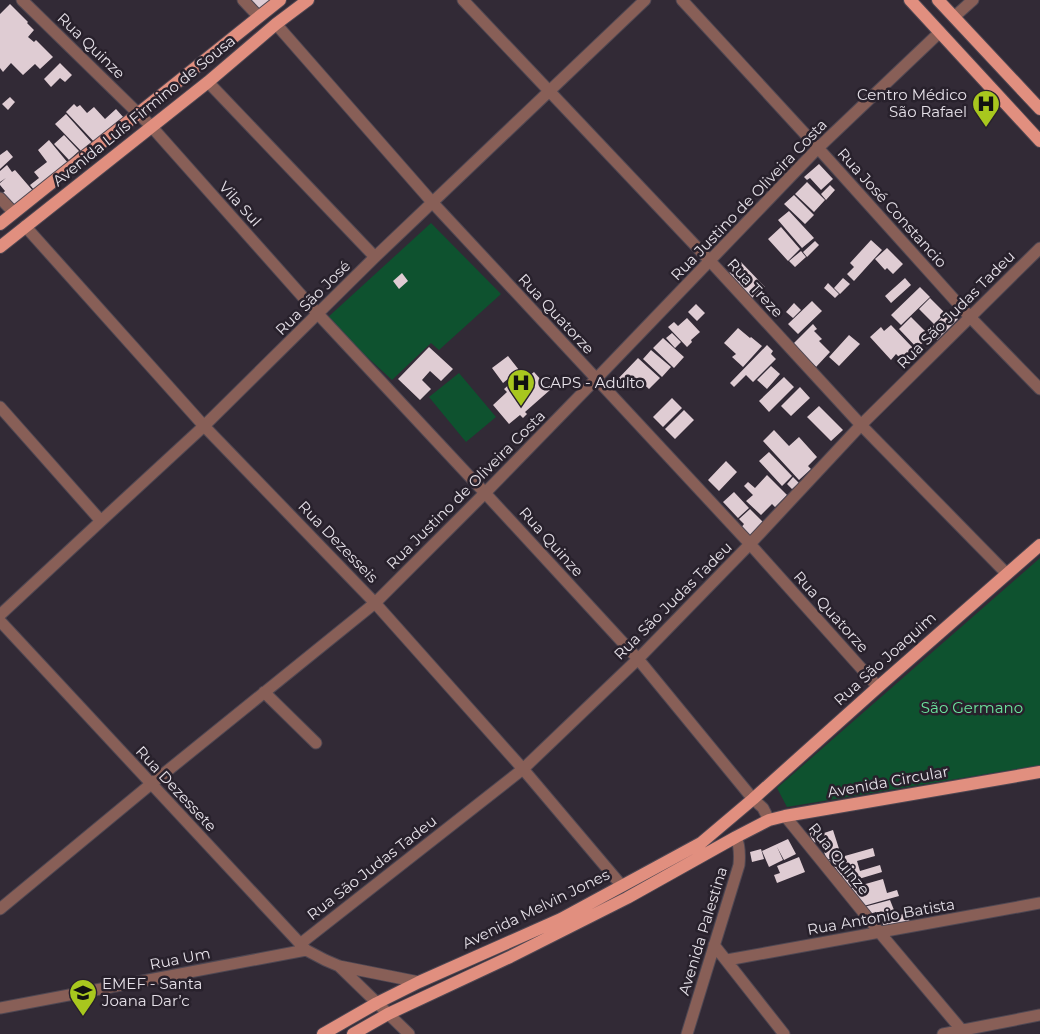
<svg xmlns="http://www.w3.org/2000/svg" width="1040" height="1034" viewBox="0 0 1040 1034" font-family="Montserrat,sans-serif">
	<rect width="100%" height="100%" fill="#322a36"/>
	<path fill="#0e522f" d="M431,223L501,294L439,350L431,343L392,380L326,319Z
		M459,373L496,417L466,442L429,397Z
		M1040,558V765L787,807L777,788Z"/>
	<path fill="#dfccd3" d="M249,0H273L260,11Z
		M10,4L28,22L27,23L34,30L28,37L34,42L36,40L53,57L40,69L35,64L23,75L11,63L3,72L0,68V14Z
		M60,63L72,75L65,82L60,78L51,87L44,79Z
		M10,97L15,102L8,110L2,104Z
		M74,104L77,107L80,105L87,113L94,107L105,119L116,109L124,118L97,145L66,112Z
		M66,114L94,145L84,154L55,124Z
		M64,135L79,151L69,160L54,144Z
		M49,140L68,163L35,191L30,185L39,178L34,172L47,162L38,150Z
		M7,150L13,157L0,169V155Z
		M819,164L833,179L821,190L810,178L807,180L804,177Z
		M7,165L12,172L15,170L34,192L14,210L1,195L5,191L0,185V183L6,178L0,182V171Z
		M807,182L825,200L814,212L795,194Z
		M830,185L835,190L826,200L821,194Z
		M794,195L814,215L805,224L784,204Z
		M789,211L814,238L802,248L778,220Z
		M781,227L800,249L788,261L768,239Z
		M871,240L882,250L854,281L847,274L854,267L850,263Z
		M815,241L819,245L807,257L803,252Z
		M887,248L903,264L893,274L887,268L885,270L875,259Z
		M801,251L806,257L795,267L789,261Z
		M741,262L765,287L751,299L728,274Z
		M402,273L408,281L399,289L393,281Z
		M843,278L850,284L840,294L834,288Z
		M905,278L911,285L891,303L885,296Z
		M828,283L839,294L835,298L824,288Z
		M920,287L930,297L901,325L891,315Z
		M930,298L945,313L934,324L919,309Z
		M812,301L822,311L798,334L788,324Z
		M794,303L801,310L793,318L786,312Z
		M696,304L705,313L697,321L688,312Z
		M950,310L958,319L937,340L928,331Z
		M911,317L930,336L917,348L899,329Z
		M687,318L700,332L691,340L692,342L687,347L668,327L674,322L678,326Z
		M813,324L817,329L814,331L822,339L819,341L830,352L816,367L793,344Z
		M891,325L913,348L901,359L896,354L891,360L870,337L881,327L884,331Z
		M738,328L750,338L751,337L762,346L743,367L732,357L736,354L724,343Z
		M672,333L681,342L675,348L666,338Z
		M849,335L860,344L839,366L829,357Z
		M663,338L684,357L674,368L653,348Z
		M767,345L773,351L771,354L776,359L753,382L746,375L734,387L730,383Z
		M429,347L453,369L441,381L430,371L422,380L431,389L420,400L398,379Z
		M651,350L671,367L662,377L643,359Z
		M508,356L519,370L503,383L492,368Z
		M638,358L660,378L649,389L638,379L633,385L628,381L621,389L614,383Z
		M771,366L780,374L767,389L757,380Z
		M534,372L550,390L525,412L527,414L523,418L520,415L509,424L493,405L507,392L504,389L520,375L524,380Z
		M784,377L794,387L769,412L759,401Z
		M800,387L810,398L791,416L781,406Z
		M672,398L682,408L663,427L653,417Z
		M819,406L843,430L831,441L807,417Z
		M684,410L694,420L675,439L665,429Z
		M774,430L789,446L799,437L817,457L808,466L811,469L799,480L763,441Z
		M769,452L792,476L782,486L759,461Z
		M726,461L737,472L719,491L708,480Z
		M767,475L787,495L775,507L772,504L761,515L746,501L753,495L744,486L748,482L755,488Z
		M793,477L799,483L792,489L787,484Z
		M734,492L749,508L738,518L723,502Z
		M750,509L764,523L749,536L741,528L744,524L739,519Z
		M816,828L818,835L833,830L841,855L827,860L820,841L813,843L809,831Z
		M788,839L796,854L784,860L777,847L783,860L769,867L762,851Z
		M873,848L875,856L857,861L860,871L880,865L882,872L852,881L854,886L845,888L842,875L838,877L836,868L829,869L827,861Z
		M761,849L764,859L752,862L750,852Z
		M799,857L805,872L777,883L774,875L780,873L777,866Z
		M883,879L887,893L897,890L899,896L860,907L848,889Z
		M890,900L896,915L878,920L876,912L866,915L864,907Z
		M907,913L910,922L884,929L882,920Z"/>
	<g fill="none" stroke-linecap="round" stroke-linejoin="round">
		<defs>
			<path id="minor" d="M22,0L151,126L318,314L485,493L638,659L753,799L763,808L769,820
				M243,0L259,17
				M463,0L710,261L861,425L1007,574
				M682,0L818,148L970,317L1040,389
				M954,17L973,0
				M276,24L432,202L750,544L878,687
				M208,82L375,257
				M0,198L14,213
				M25,226L204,426L375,603L523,769L622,886
				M0,407L101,521
				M0,615L101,521L204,426L375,257L645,0
				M0,621L306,950L325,960L339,966L419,982
				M264,692L316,743
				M785,816L880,933L965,1034
				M0,909L151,784L375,603L485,493L597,378L818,148L940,32
				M300,944L523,769L638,659L750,544L861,425L1040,248
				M714,945L784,1034
				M727,960L1040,903
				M339,966L409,1034
				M0,1008L306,950
				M687,1034L739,865C740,854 740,846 736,837
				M943,1034L1040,1015"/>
			<path id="major" d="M910,0L1040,141
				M938,0L1040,109
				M0,224L280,0
				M0,247L208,82L276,24L308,0
				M323,1034L377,1003L419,982L561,919L701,843L753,799L878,687L1040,545
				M353,1034L388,1014L510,957L627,898L736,837L769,820L785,816L1040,772"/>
		</defs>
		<use href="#minor" stroke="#4f4752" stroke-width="13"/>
		<use href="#major" stroke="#4f4752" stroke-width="14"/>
		<use href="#minor" stroke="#885f57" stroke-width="11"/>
		<use href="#major" stroke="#e18f7f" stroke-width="12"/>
	</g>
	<defs>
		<symbol id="hospital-pin" viewBox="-11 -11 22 30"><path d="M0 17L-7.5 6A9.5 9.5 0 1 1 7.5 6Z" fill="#a8c71e" stroke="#28212c"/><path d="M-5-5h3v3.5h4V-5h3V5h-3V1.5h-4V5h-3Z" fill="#111"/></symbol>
		<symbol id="school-pin" viewBox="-11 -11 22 30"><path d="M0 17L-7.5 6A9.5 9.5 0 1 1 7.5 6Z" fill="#a8c71e" stroke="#28212c"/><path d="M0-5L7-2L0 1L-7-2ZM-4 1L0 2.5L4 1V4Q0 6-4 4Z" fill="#111"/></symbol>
	</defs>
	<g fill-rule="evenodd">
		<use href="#hospital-pin" x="970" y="88" width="32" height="43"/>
		<use href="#hospital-pin" x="505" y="367" width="32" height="43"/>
		<use href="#school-pin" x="67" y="977" width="32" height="43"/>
	</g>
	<g text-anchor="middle" stroke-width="5" stroke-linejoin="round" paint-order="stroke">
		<g font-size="15" fill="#e5e0e8" stroke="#28212c">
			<text transform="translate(91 46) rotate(44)" y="5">Rua Quinze</text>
			<text transform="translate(144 111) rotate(-39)" y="5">Avenida Luís Firmino de Sousa</text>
			<text transform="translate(749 200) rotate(-46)" y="5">Rua Justino de Oliveira Costa</text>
			<text transform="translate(240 204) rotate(48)" y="5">Vila Sul</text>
			<text transform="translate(892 208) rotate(48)" y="5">Rua José Constancio</text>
			<text transform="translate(755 288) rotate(47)" y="5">Rua Treze</text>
			<text transform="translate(313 298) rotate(-45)" y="5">Rua São José</text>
			<text transform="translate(956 310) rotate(-45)" y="5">Rua São Judas Tadeu</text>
			<text transform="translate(556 314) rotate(47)" y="5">Rua Quatorze</text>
			<text transform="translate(466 490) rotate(-45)" y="5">Rua Justino de Oliveira Costa</text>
			<text transform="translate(338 542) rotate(46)" y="5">Rua Dezesseis</text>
			<text transform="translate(551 542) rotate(48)" y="5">Rua Quinze</text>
			<text transform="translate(673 601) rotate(-45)" y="5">Rua São Judas Tadeu</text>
			<text transform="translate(831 612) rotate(48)" y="5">Rua Quatorze</text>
			<text transform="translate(885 659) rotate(-42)" y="5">Rua São Joaquim</text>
			<text transform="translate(888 782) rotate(-10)" y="5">Avenida Circular</text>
			<text transform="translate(176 789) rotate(47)" y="5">Rua Dezessete</text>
			<text transform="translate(839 859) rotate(51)" y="5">Rua Quinze</text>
			<text transform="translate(372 868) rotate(-38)" y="5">Rua São Judas Tadeu</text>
			<text transform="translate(536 909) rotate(-26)" y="5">Avenida Melvin Jones</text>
			<text transform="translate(881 917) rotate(-10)" y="5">Rua Antonio Batista</text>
			<text transform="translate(703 931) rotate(-73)" y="5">Avenida Palestina</text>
			<text transform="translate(180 959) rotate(-11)" y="5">Rua Um</text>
		</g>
		<g font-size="15" fill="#e5e0e8" stroke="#28212c" text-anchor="start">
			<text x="967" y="100" text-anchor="end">Centro Médico<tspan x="967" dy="17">São Rafael</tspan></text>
			<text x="540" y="388">CAPS - Adulto</text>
			<text x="102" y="989">EMEF - Santa<tspan x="102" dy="17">Joana Dar’c</tspan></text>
		</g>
		<g font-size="15" fill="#6ce69e" stroke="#28212c">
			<text x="972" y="713">São Germano</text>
		</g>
	</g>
</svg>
